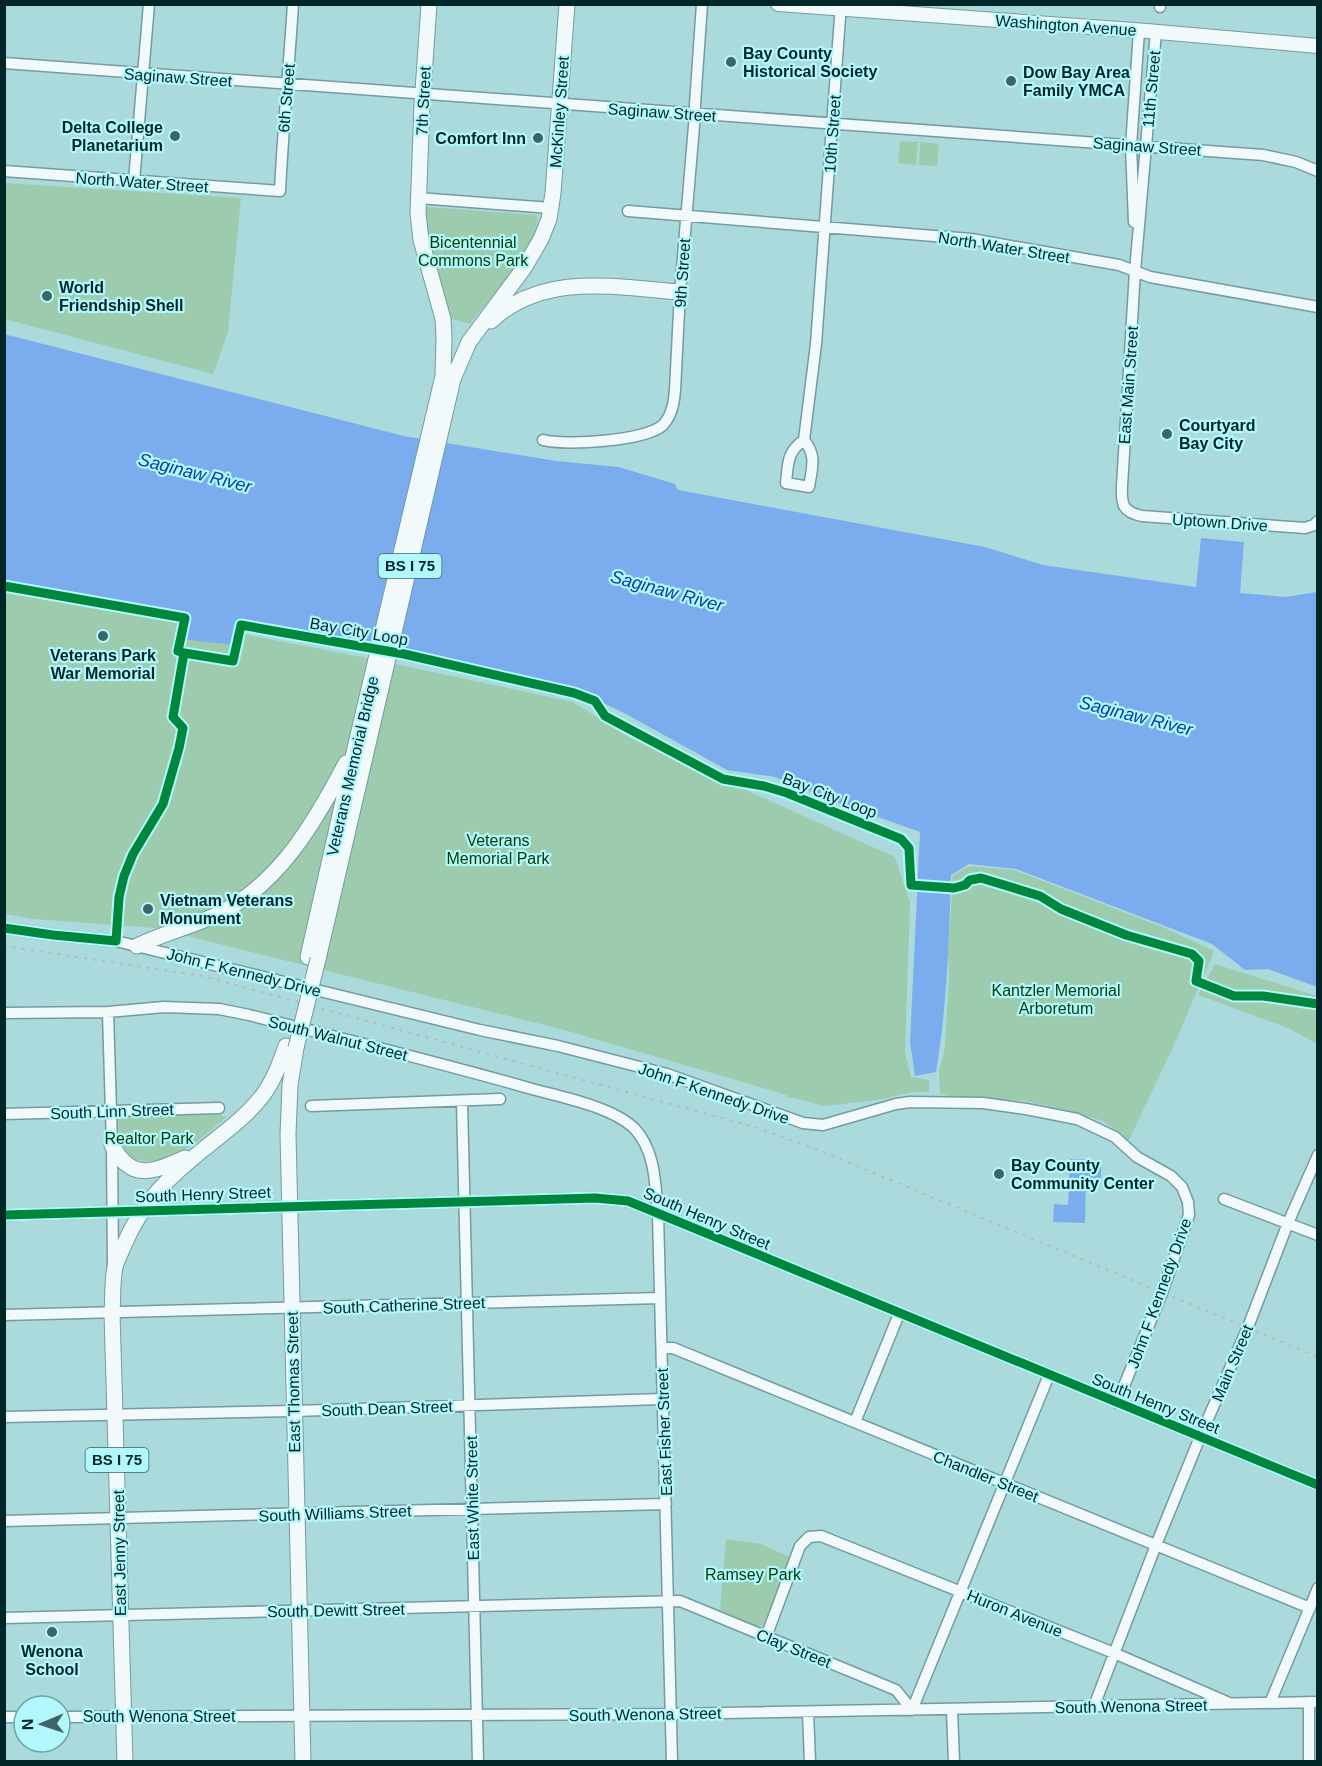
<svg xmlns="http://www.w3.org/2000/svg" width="1322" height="1766" viewBox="0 0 1322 1766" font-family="Arial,sans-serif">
	<rect width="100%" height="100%" fill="#abdadd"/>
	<path fill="#9ccbae" d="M900,141L918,142L916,165L898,163Z
		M920,142L939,144L937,166L919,165Z
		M5,183L241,198L228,332L213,374L5,319Z
		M427,207L537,215C543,238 486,304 470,324L448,318L421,212Z
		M4,588L362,657L573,702L630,738L895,857L910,903L905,1052L911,1077L929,1080V1092H913L877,1100L824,1106L794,1098H787V1095L561,1029L155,928L34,919L5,914Z
		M970,866L1014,870L1165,928L1214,951L1174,1045L1129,1140L1103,1121L1062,1109L1025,1101L948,1096L940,1093L939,1071L945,1048L949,976L948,952L953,875Z
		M1215,964L1317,996V1044L1288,1028L1198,995Z
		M214,1113L226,1117C207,1134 176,1162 149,1161C143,1161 136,1159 130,1158C122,1145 116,1132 119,1116Z
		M726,1539L761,1544L792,1558L763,1625L758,1627L720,1610Z"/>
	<path fill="#7badee" d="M4,334L404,436L556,461L619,467L675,484L678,490L985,547L1043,565L1196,587L1201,538L1244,542L1240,593L1285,597L1317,592V987L1268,969L1245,970L1212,944L1016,869L969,864L951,875C949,940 947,1007 936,1072L915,1076L910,1042L920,832L836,802L775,777L727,770L626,714L576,690L408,652L348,641L239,624L233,645L182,639L187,616L5,581Z
		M1070,1159L1101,1160V1178H1086L1085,1223L1053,1222L1054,1204L1068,1205Z"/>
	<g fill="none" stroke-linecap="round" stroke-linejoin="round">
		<defs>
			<path id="minor" d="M1160,7V4
				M1156,32L1135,271L1122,486C1121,505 1123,512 1142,516L1305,528L1314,525L1318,521
				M4,63L1263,155L1296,162L1318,171
				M4,171L280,191C283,129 289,67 293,4
				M134,181L149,4
				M418,198L551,208
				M628,211L971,239L1119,265L1150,277L1318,307
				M1134,222L1131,146L1139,31
				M543,440C565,446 646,441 663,425C672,415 674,403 675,390L680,292L695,114V104L702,4
				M804,440C817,456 812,467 809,487L786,483C788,463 787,452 804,440L816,344L841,4
				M4,928L53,935L116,941L480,1030L558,1046L667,1074L803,1123L823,1125L896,1104L910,1102L983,1103L1026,1109L1077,1119L1115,1137L1137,1157L1171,1176L1182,1187L1188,1202L1189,1215L1162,1293L1117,1403
				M108,1012L112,1145L113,1267
				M4,1013L108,1012L164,1007L219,1009L249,1015C344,1039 438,1062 532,1089C562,1097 612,1107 634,1128C656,1151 655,1185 658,1214L672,1762
				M462,1102L478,1762
				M311,1106L500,1099
				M4,1114L219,1108
				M1224,1199L1318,1235
				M4,1215L595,1198L628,1201L1318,1485
				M4,1315L660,1298
				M662,1348H673L1310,1608
				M4,1417L294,1411L662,1399
				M855,1422L899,1314
				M4,1521L666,1504
				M4,1618L680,1601L896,1690L912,1710
				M766,1637L800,1546L809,1537L821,1536L1114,1653L1227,1702
				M1309,1702V1762
				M1270,1703L1318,1588
				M1094,1706L1156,1545L1200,1437L1248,1327L1288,1223L1318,1155
				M912,1710L1049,1375
				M952,1710L954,1762
				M808,1712L810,1762
				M4,1717H24
				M60,1717L671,1714L1318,1702"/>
			<path id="major" d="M778,4L1147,31L1318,46"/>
			<path id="highway" d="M491,321C543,272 615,287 680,292
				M137,946C162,934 189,927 214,916C278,887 315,822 346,763
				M308,957L356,744L443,376L444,337L443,319L421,240L418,213L422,105L429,4
				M318,959L453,379L469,342L524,268L541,239L549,219L553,193L567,4
				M296,1048L290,1085L288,1134L303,1762
				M112,1145C131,1182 153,1172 185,1158
				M125,1762L112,1313C113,1298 112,1282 115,1267C117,1260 121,1252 124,1245C142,1202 169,1177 205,1148C225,1132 247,1116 263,1095C274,1080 280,1063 286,1046"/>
		</defs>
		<use href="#minor" stroke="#749b9e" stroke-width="13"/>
		<use href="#major" stroke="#749b9e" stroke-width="16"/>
		<use href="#highway" stroke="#749b9e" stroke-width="17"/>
		<use href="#minor" stroke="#f2f9fa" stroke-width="10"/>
		<use href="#major" stroke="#f2f9fa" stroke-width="14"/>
		<use href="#highway" stroke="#f2f9fa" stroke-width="15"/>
		<path stroke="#afbdbe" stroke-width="2" stroke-dasharray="3 6" stroke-linecap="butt" d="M4,946L203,976L758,1128L818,1150L1318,1357"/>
		<defs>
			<path id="highway-bridge" d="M296,1048L318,959"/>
		</defs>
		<use href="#highway-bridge" stroke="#749b9e" stroke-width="17" stroke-linecap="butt"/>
		<use href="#highway-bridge" stroke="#f2f9fa" stroke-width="15"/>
		<defs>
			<path id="cycleway" d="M4,586L185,618L178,651L184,653L233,661L241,625L404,654L574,693L595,701L605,716L723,779L764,786L787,793L901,839L909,848L911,885L954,888L965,885L970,880L981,878L1040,896L1061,909L1126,935L1192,954L1199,961L1196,981L1234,996H1263L1318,1004
				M4,928L53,935L116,941L119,897L124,876L133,854L163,804L179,748L183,728L173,717L184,653
				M4,1215L595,1198L628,1201L1318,1485"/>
		</defs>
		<use href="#cycleway" stroke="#b2f7fc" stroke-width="13"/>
		<use href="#cycleway" stroke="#00873e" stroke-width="9"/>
	</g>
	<g fill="#3c6567" stroke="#b2f7fc" stroke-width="2">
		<circle cx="731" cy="62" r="6"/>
		<circle cx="1011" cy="81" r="6"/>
		<circle cx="175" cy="136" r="6"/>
		<circle cx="538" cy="138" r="6"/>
		<circle cx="47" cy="296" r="6"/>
		<circle cx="1167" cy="434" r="6"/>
		<circle cx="103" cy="636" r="6"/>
		<circle cx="148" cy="909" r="6"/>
		<circle cx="999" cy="1174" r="6"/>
		<circle cx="52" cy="1632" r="6"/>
	</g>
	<g text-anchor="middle" stroke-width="4.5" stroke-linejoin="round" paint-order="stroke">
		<g fill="#b2f7fc" stroke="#356568" stroke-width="1.5">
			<rect x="378.5" y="554" width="63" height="24" rx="4.5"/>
			<rect x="85.5" y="1448" width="63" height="24" rx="4.5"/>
		</g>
		<g font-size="15" font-weight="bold" fill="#002628">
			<text x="410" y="571">BS I 75</text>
			<text x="117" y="1465">BS I 75</text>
		</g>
		<g font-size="16" fill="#002628" stroke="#b2f7fc">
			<text transform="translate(1066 25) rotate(4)" y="6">Washington Avenue</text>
			<text transform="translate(178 77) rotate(4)" y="6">Saginaw Street</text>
			<text transform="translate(1151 89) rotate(-85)" y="6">11th Street</text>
			<text transform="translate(286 98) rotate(-85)" y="6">6th Street</text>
			<text transform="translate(423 101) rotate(-87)" y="6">7th Street</text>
			<text transform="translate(559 112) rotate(-86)" y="6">McKinley Street</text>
			<text transform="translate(662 112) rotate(4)" y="6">Saginaw Street</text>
			<text transform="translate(832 134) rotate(-86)" y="6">10th Street</text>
			<text transform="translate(1147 146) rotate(4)" y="6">Saginaw Street</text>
			<text transform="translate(142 182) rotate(4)" y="6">North Water Street</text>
			<text transform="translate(1004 247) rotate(9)" y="6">North Water Street</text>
			<text transform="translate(682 273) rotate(-86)" y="6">9th Street</text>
			<text transform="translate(1128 385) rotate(-86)" y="6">East Main Street</text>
			<text transform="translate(1220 522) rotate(4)" y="6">Uptown Drive</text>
			<text transform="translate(359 631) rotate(10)" y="6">Bay City Loop</text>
			<text transform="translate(352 766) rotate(-77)" y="6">Veterans Memorial Bridge</text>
			<text transform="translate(830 795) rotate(21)" y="6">Bay City Loop</text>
			<text transform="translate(244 972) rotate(14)" y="6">John F Kennedy Drive</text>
			<text transform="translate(338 1038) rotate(14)" y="6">South Walnut Street</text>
			<text transform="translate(714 1093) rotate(19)" y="6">John F Kennedy Drive</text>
			<text transform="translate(112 1111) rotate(-2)" y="6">South Linn Street</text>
			<text transform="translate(203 1194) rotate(-2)" y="6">South Henry Street</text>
			<text transform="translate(707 1218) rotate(23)" y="6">South Henry Street</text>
			<text transform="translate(1159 1293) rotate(-70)" y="6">John F Kennedy Drive</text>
			<text transform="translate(404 1305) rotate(-2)" y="6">South Catherine Street</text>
			<text transform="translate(1232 1363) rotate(-67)" y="6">Main Street</text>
			<text transform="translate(293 1382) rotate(-91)" y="6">East Thomas Street</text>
			<text transform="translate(1156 1403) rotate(22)" y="6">South Henry Street</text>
			<text transform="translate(387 1408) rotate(-2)" y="6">South Dean Street</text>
			<text transform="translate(664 1432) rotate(-92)" y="6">East Fisher Street</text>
			<text transform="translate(986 1476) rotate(22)" y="6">Chandler Street</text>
			<text transform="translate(472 1498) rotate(-91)" y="6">East White Street</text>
			<text transform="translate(335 1513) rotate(-2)" y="6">South Williams Street</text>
			<text transform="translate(119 1553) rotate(-91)" y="6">East Jenny Street</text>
			<text transform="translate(336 1610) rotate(-1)" y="6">South Dewitt Street</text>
			<text transform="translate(1015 1613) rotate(22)" y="6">Huron Avenue</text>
			<text transform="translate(794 1648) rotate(22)" y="6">Clay Street</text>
			<text transform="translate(1131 1706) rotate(-1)" y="6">South Wenona Street</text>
			<text transform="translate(645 1714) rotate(-1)" y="6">South Wenona Street</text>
			<text x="159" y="1722">South Wenona Street</text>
		</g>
		<g font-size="16" font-weight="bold" fill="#002628" stroke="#b2f7fc" text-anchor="start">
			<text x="743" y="59">Bay County<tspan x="743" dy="18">Historical Society</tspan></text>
			<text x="1023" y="78">Dow Bay Area<tspan x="1023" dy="18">Family YMCA</tspan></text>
			<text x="163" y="133" text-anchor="end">Delta College<tspan x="163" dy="18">Planetarium</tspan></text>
			<text x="526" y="144" text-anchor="end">Comfort Inn</text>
			<text x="59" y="293">World<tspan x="59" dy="18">Friendship Shell</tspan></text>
			<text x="1179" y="431">Courtyard<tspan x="1179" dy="18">Bay City</tspan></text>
			<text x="103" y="661" text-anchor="middle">Veterans Park<tspan x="103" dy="18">War Memorial</tspan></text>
			<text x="160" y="906">Vietnam Veterans<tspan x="160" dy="18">Monument</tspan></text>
			<text x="1011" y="1171">Bay County<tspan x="1011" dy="18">Community Center</tspan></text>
			<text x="52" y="1657" text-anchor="middle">Wenona<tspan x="52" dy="18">School</tspan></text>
		</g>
		<g font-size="16" fill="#033c00" stroke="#b2f7fc">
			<text x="473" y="248">Bicentennial<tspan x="473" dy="18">Commons Park</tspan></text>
			<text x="498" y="846">Veterans<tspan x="498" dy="18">Memorial Park</tspan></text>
			<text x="1056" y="996">Kantzler Memorial<tspan x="1056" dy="18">Arboretum</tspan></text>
			<text x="149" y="1144">Realtor Park</text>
			<text x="753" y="1580">Ramsey Park</text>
		</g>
		<g font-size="18" font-style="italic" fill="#0640a8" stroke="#b2f7fc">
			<text transform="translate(195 473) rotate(14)" y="6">Saginaw River</text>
			<text transform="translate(667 591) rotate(15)" y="6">Saginaw River</text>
			<text transform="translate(1136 716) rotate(14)" y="6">Saginaw River</text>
		</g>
	</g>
	<rect width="1322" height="1766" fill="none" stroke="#002628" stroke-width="12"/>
	<g transform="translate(42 1724) rotate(268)"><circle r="28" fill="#b2f7fc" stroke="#6ba3a7" stroke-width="1.5"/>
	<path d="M0-4.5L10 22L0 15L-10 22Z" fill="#3c6567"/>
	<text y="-9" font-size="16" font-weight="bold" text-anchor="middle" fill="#002628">N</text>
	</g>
</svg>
